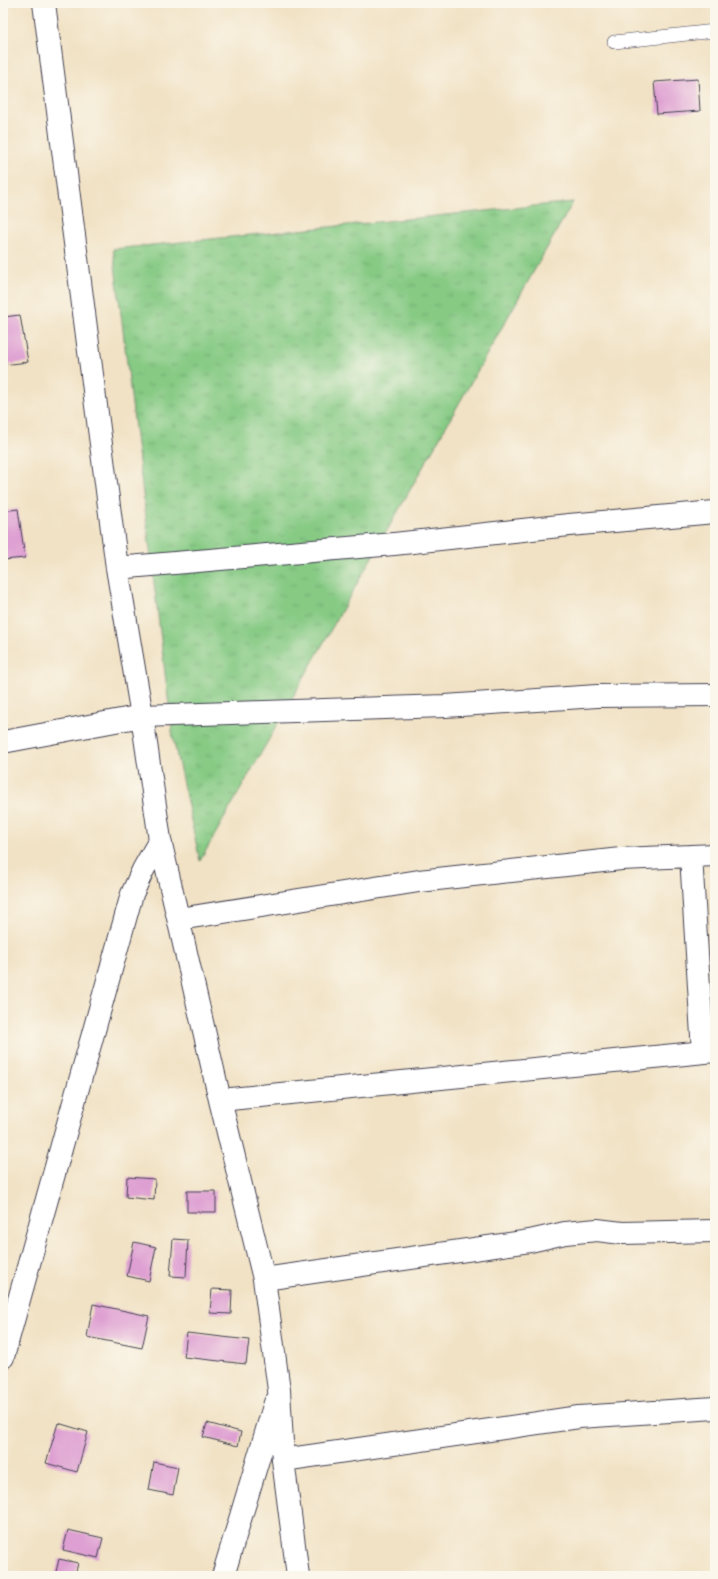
<svg xmlns="http://www.w3.org/2000/svg" width="718" height="1579" viewBox="0 0 718 1579" font-family="'Balsamiq Sans',sans-serif">
	<defs>
		<pattern id="grass-tufts" width="24" height="20" patternUnits="userSpaceOnUse"><rect width="24" height="20" fill="#86ca84"/><path d="M3 7l-1-3M5 7V3M7 7l1-3M15 17l-1-3M17 17v-4M19 17l1-3" fill="none" stroke="#73ad73"/></pattern>
	</defs>
	<rect width="100%" height="100%" fill="#fbf7ec"/>
	<filter id="ink" filterUnits="userSpaceOnUse"><feTurbulence type="fractalNoise" baseFrequency=".025" numOctaves="2"/><feDisplacementMap in="SourceGraphic" scale="8" xChannelSelector="R" yChannelSelector="G"/><feConvolveMatrix kernelMatrix="1 2 1 2 8 2 1 2 1" color-interpolation-filters="sRGB"/></filter>
	<filter id="wash" filterUnits="userSpaceOnUse"><feTurbulence type="fractalNoise" baseFrequency=".012" numOctaves="4" result="noise"/><feDisplacementMap in="SourceGraphic" scale="16" xChannelSelector="R" yChannelSelector="G"/><feGaussianBlur stdDeviation="0.9" result="paint"/><feColorMatrix in="noise" values="0 0 0 0 0 0 0 0 0 0 0 0 0 0 0 0 0 1.4 0 .05"/><feComposite in="paint" operator="in"/></filter>
	<g filter="url(#wash)">
		<rect width="100%" height="100%" fill="#f1e2c5"/>
		<path fill="url(#grass-tufts)" stroke="#547660" d="M573,202L200,861L173,738L113,249Z"/>
		<g id="blocks">
			<path fill="#de9fd2" d="M698,79L700,111L657,114L654,82Z
				M20,315L28,362L3,365V317Z
				M18,509L25,558L3,560V511Z
				M127,1177L155,1179L154,1200L126,1197Z
				M187,1191H216V1212H187Z
				M173,1239L188,1240L186,1277L170,1276Z
				M134,1242L156,1247L149,1281L127,1276Z
				M212,1289L232,1290L231,1314L210,1313Z
				M93,1304L149,1316L142,1348L87,1337Z
				M187,1333L249,1340L246,1364L184,1357Z
				M58,1423L88,1432L77,1472L46,1463Z
				M207,1423L241,1432L238,1446L203,1437Z
				M154,1462L178,1467L173,1495L149,1490Z
				M68,1530L103,1538L98,1558L63,1550Z
				M59,1559L78,1563L75,1576H55Z"/>
		</g>
	</g>
	<g filter="url(#ink)">
		<use href="#blocks" fill-opacity="0" stroke="#413f50" stroke-width="1"/>
		<g fill="none" stroke-linecap="round" stroke-linejoin="round">
			<defs>
				<path id="service" d="M614,42L715,31"/>
				<path id="minor" d="M44,3L117,568L142,716L160,840L220,1100L264,1279L279,1390L283,1460L298,1576
					M117,568L394,544L569,525L715,512
					M3,742L142,716L445,706L597,696L715,695
					M691,856L703,1052
					M179,919L419,881L621,859L715,855
					M220,1100L715,1051
					M264,1279L530,1241L565,1233L597,1230L622,1233L715,1231
					M3,1357L132,894L143,870L160,840
					M283,1460L579,1417L715,1408
					M223,1576L275,1403"/>
			</defs>
			<use href="#service" stroke="#413f50" stroke-width="14"/>
			<use href="#minor" stroke="#413f50" stroke-width="24"/>
			<use href="#service" stroke="#fff" stroke-width="13"/>
			<use href="#minor" stroke="#fff" stroke-width="22"/>
		</g>
	</g>
	<rect width="718" height="1579" fill="none" stroke="#fbf7ec" stroke-width="16"/>
</svg>
